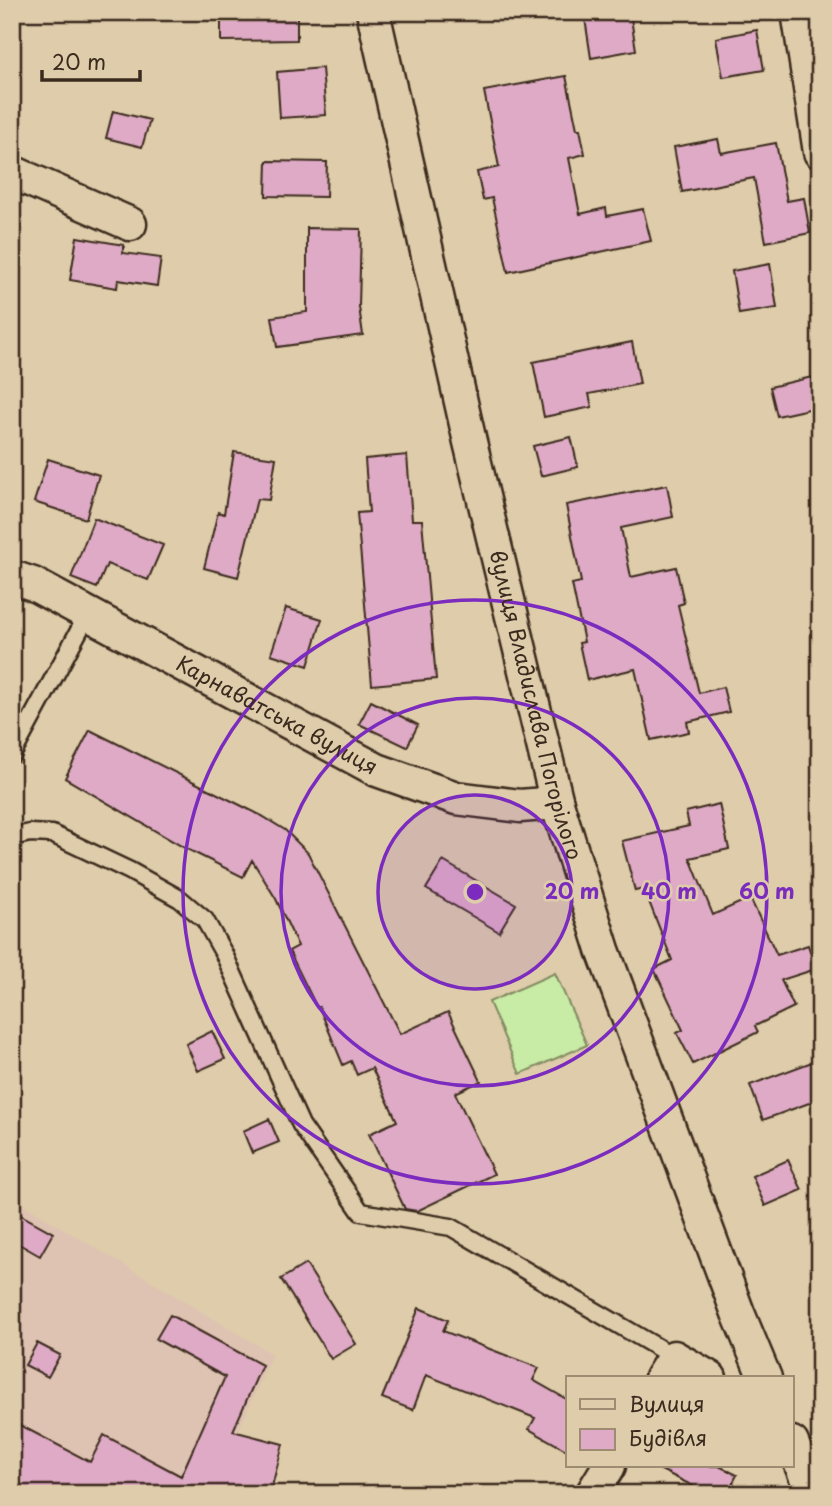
<svg xmlns="http://www.w3.org/2000/svg" width="832" height="1506" viewBox="0 0 832 1506" font-family="'Playpen Sans',sans-serif">
	<rect width="100%" height="100%" fill="#deccaa"/>
	<filter id="ink" filterUnits="userSpaceOnUse"><feTurbulence type="fractalNoise" baseFrequency=".0143" numOctaves="2"/><feDisplacementMap in="SourceGraphic" scale="14" xChannelSelector="R" yChannelSelector="G"/><feConvolveMatrix kernelMatrix="1 2 1 2 8 2 1 2 1" color-interpolation-filters="sRGB"/></filter>
	<g filter="url(#ink)">
		<path fill="#dec2b2" d="M12,1198L272,1354L211,1494H12Z"/>
		<path fill="#c8eba5" stroke="#828a62" stroke-width="2" d="M555,973L587,1045L520,1074L489,1002Z"/>
		<path fill="#deaac5" stroke="#3b2a1e" stroke-width="2" d="M221,12H297V40L221,41Z
			M584,12H630L636,50L591,58Z
			M757,30L764,70L723,77L716,38Z
			M322,68L326,115L280,118L277,72Z
			M566,76L577,129H580L585,154L569,158L580,214L606,208L607,216L643,209L651,241L508,272L492,198L483,200L477,172L499,167L484,91Z
			M113,111L150,120L142,147L106,138Z
			M718,139L721,153L776,143L787,201L804,198L810,233L766,242L754,178L682,192L674,147Z
			M267,161L327,162L326,197L266,196Z
			M307,228L361,229L359,307L363,335L277,347L272,317L307,312Z
			M77,237L124,245L123,253L161,258L157,286L118,280L117,288L70,280Z
			M770,264L777,308L739,314L732,271Z
			M632,342L640,384L589,394L592,407L544,417L533,362Z
			M812,377L818,407L777,416L770,387Z
			M571,437L578,467L541,476L533,446Z
			M234,452L276,458L269,500L257,499L238,577L204,568L218,512L224,514Z
			M407,455L412,520H422L436,679L372,685L357,513L369,512L365,459Z
			M48,459L99,475L86,519L34,502Z
			M667,485L673,517L621,528L631,577L676,567L684,603L678,605L699,693L723,687L729,712L687,722L689,732L651,740L635,669L587,680L579,643L584,642L572,584L581,582L566,505Z
			M94,518L163,545L148,580L107,564L97,588L71,578Z
			M286,608L322,619L308,666L271,654Z
			M371,701L418,725L407,747L359,724Z
			M90,730L262,816L285,830L308,853L400,1034L448,1012L481,1081L455,1093L494,1174L417,1211L405,1209L369,1134L397,1121L372,1068L357,1075L351,1061L343,1065L319,1007L317,1008L289,951L298,946L276,899L252,860L243,877L183,847L65,778Z
			M719,804L729,849L690,858L713,915L750,898L777,955L808,945L816,969L781,980L794,1007L755,1026L758,1032L693,1064L677,1033L683,1030L654,969L672,960L644,889L635,891L622,841L689,826L686,812Z
			M443,861L516,904L499,932L426,889Z
			M212,1031L225,1059L198,1071L186,1044Z
			M820,1059V1099L763,1120L750,1085Z
			M269,1119L279,1142L252,1153L243,1131Z
			M788,1160L802,1190L765,1206L752,1176Z
			M12,1210L53,1233L40,1256L12,1240Z
			M306,1264L356,1344L331,1359L281,1279Z
			M419,1308L448,1320L443,1331L539,1368L533,1380L568,1400V1451L529,1429L535,1418L426,1375L413,1410L382,1398Z
			M170,1315L262,1365L233,1431L283,1444L270,1494H12V1421L90,1462L104,1435L181,1476L225,1377L156,1339Z
			M37,1343L60,1355L48,1377L25,1365Z
			M653,1466H719L737,1475L727,1494H709Z"/>
		<g fill="none" stroke-linecap="round" stroke-linejoin="round">
			<defs>
				<path id="lane" d="M12,755L88,614
					M12,837L30,833L52,834L130,871L180,899L205,920L224,954L301,1125L361,1212L451,1227L674,1357"/>
				<g id="street">
					<path id="s1" d="M373,12L470,442L557,803L603,950L738,1313L765,1378"/>
					<path d="M798,12L820,152"/>
					<path d="M12,172L130,224"/>
					<path id="s2" d="M12,577L33,584L377,770L456,798L520,806L557,803"/>
					<path d="M661,1378L674,1357L710,1378"/>
					<path d="M792,1443L813,1494"/>
					<path d="M592,1494L609,1466"/>
				</g>
			</defs>
			<use href="#lane" stroke="#3b2a1e" stroke-width="21"/>
			<use href="#street" stroke="#3b2a1e" stroke-width="37"/>
			<use href="#lane" stroke="#deccaa" stroke-width="16"/>
			<use href="#street" stroke="#deccaa" stroke-width="32"/>
		</g>
	</g>
	<circle cx="475" cy="892" r="97" fill="#7b2cbf" fill-opacity=".12"/>
	<g fill="none" stroke="#7b2cbf" stroke-width="3.5">
		<circle cx="475" cy="892" r="97"/>
		<circle cx="475" cy="892" r="194"/>
		<circle cx="475" cy="892" r="292"/>
	</g>
	<g text-anchor="middle" stroke-width="5" stroke-linejoin="round" paint-order="stroke">
		<g font-size="21" fill="#3b2a1e" stroke="#deccaa">
			<text dy="7" stroke="none"><textPath href="#s1" startOffset="712">вулиця Владислава Погорілого</textPath></text>
			<text dy="7" stroke="none"><textPath href="#s2" startOffset="299">Карнаватська вулиця</textPath></text>
		</g>
	</g>
	<circle cx="475" cy="892" r="10" fill="#7b2cbf" stroke="#deccaa" stroke-width="3.5"/>
	<g font-size="21" text-anchor="middle" font-weight="bold" fill="#7b2cbf" stroke="#deccaa" stroke-width="5" stroke-linejoin="round" paint-order="stroke">
		<text x="572" y="899">20 m</text>
		<text x="669" y="899">40 m</text>
		<text x="767" y="899">60 m</text>
	</g>
	<rect width="832" height="1506" fill="none" stroke="#deccaa" stroke-width="42"/>
	<rect x="21" y="21" width="790" height="1464" fill="none" stroke="#3b2a1e" stroke-width="2.5" filter="url(#ink)"/>
	<rect x="566" y="1376" width="228" height="91" fill="#deccaa" stroke="#9d8b72" stroke-width="2"/>
	<rect x="580" y="1399" width="35" height="10" fill="#deccaa" stroke="#9d8b72" stroke-width="2"/>
	<text x="629" y="1412" font-size="21" fill="#3b2a1e">Вулиця</text>
	<rect x="580" y="1429" width="35" height="21" fill="#deaac5" stroke="#9d8b72" stroke-width="2"/>
	<text x="629" y="1446" font-size="21" fill="#3b2a1e">Будівля</text>
	<path d="M42 70v10h98v-10" fill="none" stroke="#3b2a1e" stroke-width="3.5"/>
	<text x="52" y="70" font-size="21" fill="#3b2a1e" stroke="#deccaa" stroke-width="5" paint-order="stroke">20 m</text>
</svg>
